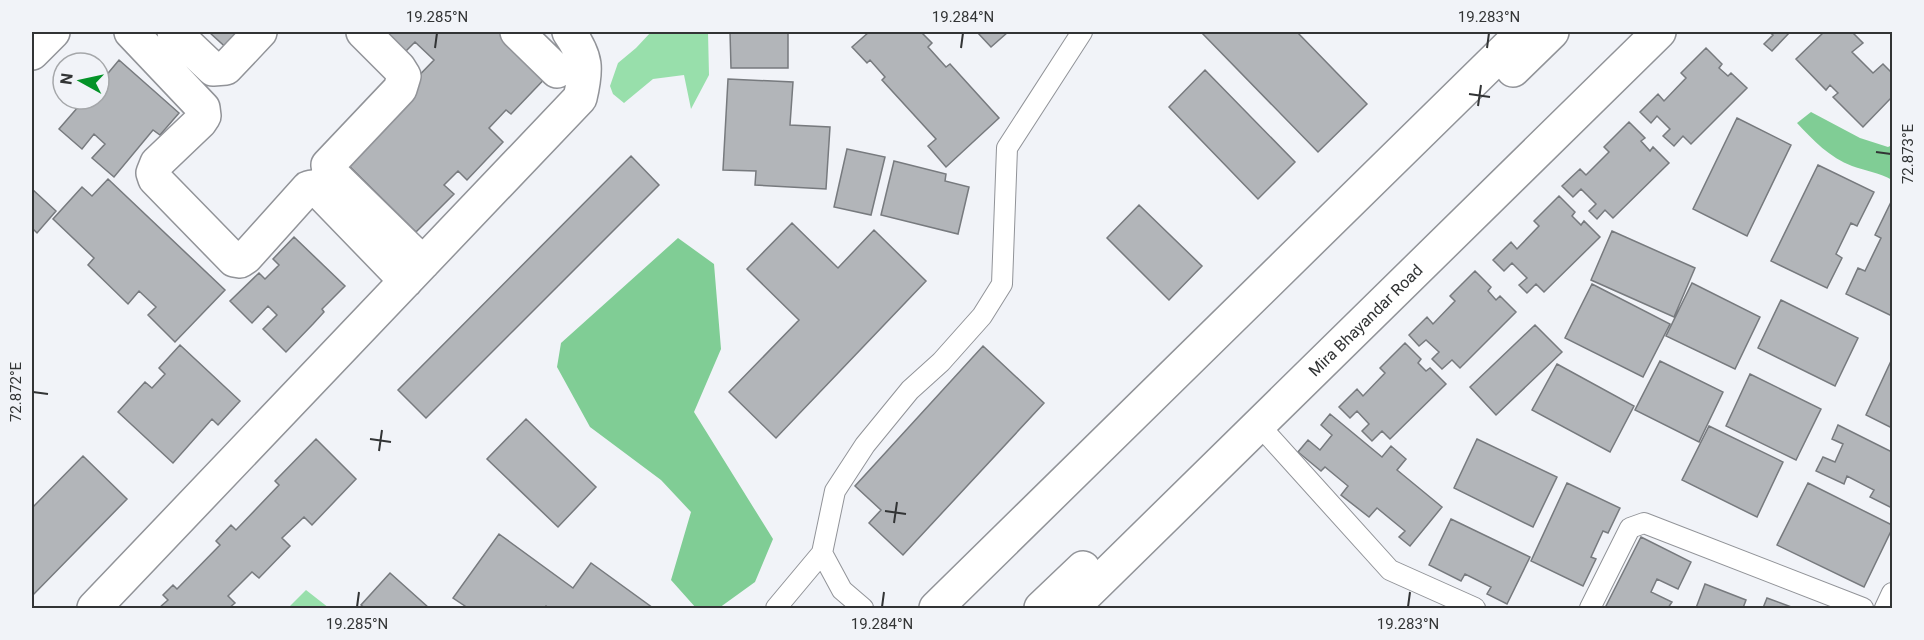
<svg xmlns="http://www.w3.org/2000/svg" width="1924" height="640" viewBox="0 0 1924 640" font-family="Roboto,sans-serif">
	<rect width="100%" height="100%" fill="#f1f3f8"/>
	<path fill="#98dfab" d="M651,32H708L709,75L691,109L684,75L653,79L624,103L613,94L610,86L618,63L636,48Z
		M306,590L329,608H288Z"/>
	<path fill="#80cd95" d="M1811,112L1860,138L1888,147L1892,145V180C1880,173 1866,171 1852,166C1830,158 1813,140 1797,123Z
		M678,238L714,264L721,349L694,412L773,539L755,582L719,608H696L671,580L691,512L661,480L590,427L557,367L561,343Z"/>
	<path fill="#b2b5b9" stroke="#777a7e" stroke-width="1.5" d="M209,32H253L232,53Z
		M383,32H513L553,70L511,114L506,110L489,128L503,142L467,180L458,171L444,185L454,194L416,232L340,157L434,60L415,42L404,53Z
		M730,32H788V68H731Z
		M869,32H921L932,43L928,47L946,67L950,64L999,118L946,167L928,146L936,139L882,80L885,77L870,60L867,63L852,47Z
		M977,32H1008L991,47Z
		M1201,32H1297L1367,104L1318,152Z
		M1769,32H1790L1772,51L1764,44L1773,35Z
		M1824,32H1852L1863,43L1852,52L1873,73L1883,64L1892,73V97L1863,127L1833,97L1838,93L1830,85L1826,90L1796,59Z
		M1706,48L1722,64L1719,68L1728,76L1731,73L1747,88L1691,144L1683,136L1674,146L1663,136L1670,129L1657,116L1651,123L1640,112L1658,94L1664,101L1686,78L1681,73Z
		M119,60L179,113L160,135L153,130L114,177L92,158L105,144L94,134L82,149L59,129L85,99L92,104L96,99H99V95L104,89L99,84Z
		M1205,70L1295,162L1258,199L1169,107Z
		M728,79L793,82L790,125L830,127L826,189L755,185L756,171L723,170Z
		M1737,118L1791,145L1747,236L1693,209Z
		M1629,122L1645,138L1641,141L1650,151L1653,147L1669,163L1613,218L1605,210L1597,219L1589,211L1596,204L1581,189L1573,197L1562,186L1580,169L1586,175L1609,152L1604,147Z
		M847,149L885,157L871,215L834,207Z
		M631,156L659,185L426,418L398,390Z
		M894,161L946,174L945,181L969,187L958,234L881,215Z
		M1818,165L1874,192L1857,226L1851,223L1836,254L1842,258L1827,288L1771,261Z
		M108,179L225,290L175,342L148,315L156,307L139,291L128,304L88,265L94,258L53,219L82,187L92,196Z
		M32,189L56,211L37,233L32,228Z
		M1559,196L1575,212L1572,216L1581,225L1584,221L1600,237L1544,292L1536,284L1527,293L1519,285L1527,278L1512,263L1504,271L1493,260L1511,242L1517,249L1539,226L1534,221Z
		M1891,202L1892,203V316L1846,294L1858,268L1865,271L1881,238L1875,235Z
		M1139,205L1202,266L1169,300L1107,238Z
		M792,223L838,268L874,230L926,281L776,438L729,392L799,320L747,269Z
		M1612,231L1695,268L1674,317L1591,280Z
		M294,237L345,286L322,309L324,312L313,324L286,352L263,329L277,315L268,306L252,323L230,301L259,273L265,279L279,265L273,259Z
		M1475,271L1491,287L1488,291L1496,300L1500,296L1516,312L1460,368L1452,360L1442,369L1432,359L1439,352L1426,340L1419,346L1409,335L1427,317L1433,324L1455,301L1450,296Z
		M1692,283L1760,317L1735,369L1666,336Z
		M1592,284L1670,324L1643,377L1565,338Z
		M1781,300L1858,338L1835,386L1758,348Z
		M1535,325L1562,352L1496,415L1470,387Z
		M1405,343L1421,359L1418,363L1426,371L1430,368L1446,384L1390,439L1382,431L1372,441L1362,431L1369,424L1357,411L1350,418L1339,407L1357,389L1363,396L1385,373L1380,368Z
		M180,345L240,401L218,425L212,419L173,463L118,412L145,382L152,388L165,374L159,368Z
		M983,346L1044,403L903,555L869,523L881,510L855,486Z
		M1660,361L1723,392L1699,442L1635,410Z
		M1891,361L1892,362V428L1866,415Z
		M1557,364L1634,406L1610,452L1532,410Z
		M1750,374L1821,409L1796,460L1726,426Z
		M1330,414L1382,457L1391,446L1406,459L1397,470L1442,507L1410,546L1399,537L1405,531L1377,508L1369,517L1341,495L1348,486L1325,467L1321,471L1298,452L1308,440L1320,450L1332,435L1321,425Z
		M526,419L596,487L558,527L487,459Z
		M1838,425L1892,452V508L1870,497L1874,490L1847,476L1844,484L1816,471L1823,457L1835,462L1843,444L1832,439Z
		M1709,426L1783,462L1757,517L1682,480Z
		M316,439L356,479L312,525L304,517L282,538L290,546L259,578L252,572L228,596L235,603L229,608H159L168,600L163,595L173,585L177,589L220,545L216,541L231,525L236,530L279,485L275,481Z
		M1477,439L1557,477L1533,527L1454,488Z
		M83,456L127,499L32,596V508Z
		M1567,483L1620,508L1608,533L1603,531L1591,557L1596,559L1583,586L1531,561Z
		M1808,483L1892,525V529L1864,587L1777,545Z
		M1451,519L1530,557L1507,604L1487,594L1491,587L1465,574L1461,581L1429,565Z
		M499,534L573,588L591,563L653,608H548L546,606L544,608H468L453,598Z
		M1641,537L1691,562L1678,589L1657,579L1651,592L1672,602L1668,608H1605Z
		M390,573L429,608H365L361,605Z
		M1705,584L1746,600L1743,608H1696Z
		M1767,598L1794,608H1763Z"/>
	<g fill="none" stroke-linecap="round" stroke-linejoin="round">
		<defs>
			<path id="service" d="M1259,425L1390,570L1475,608
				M776,608L822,553
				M863,608L842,590L822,553L835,491L865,445L910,390L941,362L982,316L1002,284L1007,148L1082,32
				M1590,608L1630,528L1644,523L1863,608
				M1885,608L1892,593"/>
			<path id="minor" d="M131,32L203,108L204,116L200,122L157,163L153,173L155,179L234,260L240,261L246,257L308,188L312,187L317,189L406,281
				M174,32L213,69L226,68L260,32
				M363,32L399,68L404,76L400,89L328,165L329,171L423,263
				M517,32L557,71
				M94,608L580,98C587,68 587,58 569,32"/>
			<path id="tertiary" d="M32,53L53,32"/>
			<g id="primary">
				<path d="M1513,70L1552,32"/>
				<path d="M936,608L1523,32"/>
				<path d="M1041,608L1083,568"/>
				<path id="s1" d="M1072,608L1659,32"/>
			</g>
		</defs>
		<use href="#service" stroke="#919398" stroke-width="22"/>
		<use href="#minor" stroke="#919398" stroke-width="36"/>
		<use href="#tertiary" stroke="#919398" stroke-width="36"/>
		<use href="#primary" stroke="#919398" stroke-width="36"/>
		<use href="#service" stroke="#fff" stroke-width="20"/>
		<use href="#minor" stroke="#fff" stroke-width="33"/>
		<use href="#tertiary" stroke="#fff" stroke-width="33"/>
		<use href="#primary" stroke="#fff" stroke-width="33"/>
	</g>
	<path fill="none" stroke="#323435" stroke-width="2" d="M435,48L437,33M961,48L963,33M1487,48L1489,33M1469,94L1490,97M1478,106L1481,85M1876,152L1891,154M33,392L48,394M370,439L391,442M379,451L382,430M885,511L906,514M894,523L897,502M357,607L359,592M882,607L884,592M1408,607L1410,592"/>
	<g text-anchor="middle" stroke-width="6" stroke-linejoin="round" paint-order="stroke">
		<g font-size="16" fill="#323435" stroke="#f1f3f8">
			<text dy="6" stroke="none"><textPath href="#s1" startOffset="411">Mira Bhayandar Road</textPath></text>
		</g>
	</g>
	<rect width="1924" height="640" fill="none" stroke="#f1f3f8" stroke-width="66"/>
	<g transform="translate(81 81) rotate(278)"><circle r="28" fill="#f1f3f8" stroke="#a5a7aa" stroke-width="1.5"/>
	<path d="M0-4.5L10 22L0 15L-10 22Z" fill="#049328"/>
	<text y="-9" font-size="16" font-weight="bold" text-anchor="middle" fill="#323435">N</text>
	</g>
	<rect x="33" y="33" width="1858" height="574" fill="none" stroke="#323435" stroke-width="2"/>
	<g font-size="15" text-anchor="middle" fill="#323435">
		<text x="437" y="22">19.285°N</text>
		<text x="963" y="22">19.284°N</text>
		<text x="1489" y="22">19.283°N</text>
		<text transform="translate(1908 154) rotate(-90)" y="5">72.873°E</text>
		<text transform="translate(16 392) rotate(-90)" y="5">72.872°E</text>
		<text x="357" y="629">19.285°N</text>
		<text x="882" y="629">19.284°N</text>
		<text x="1408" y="629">19.283°N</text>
	</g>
</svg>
